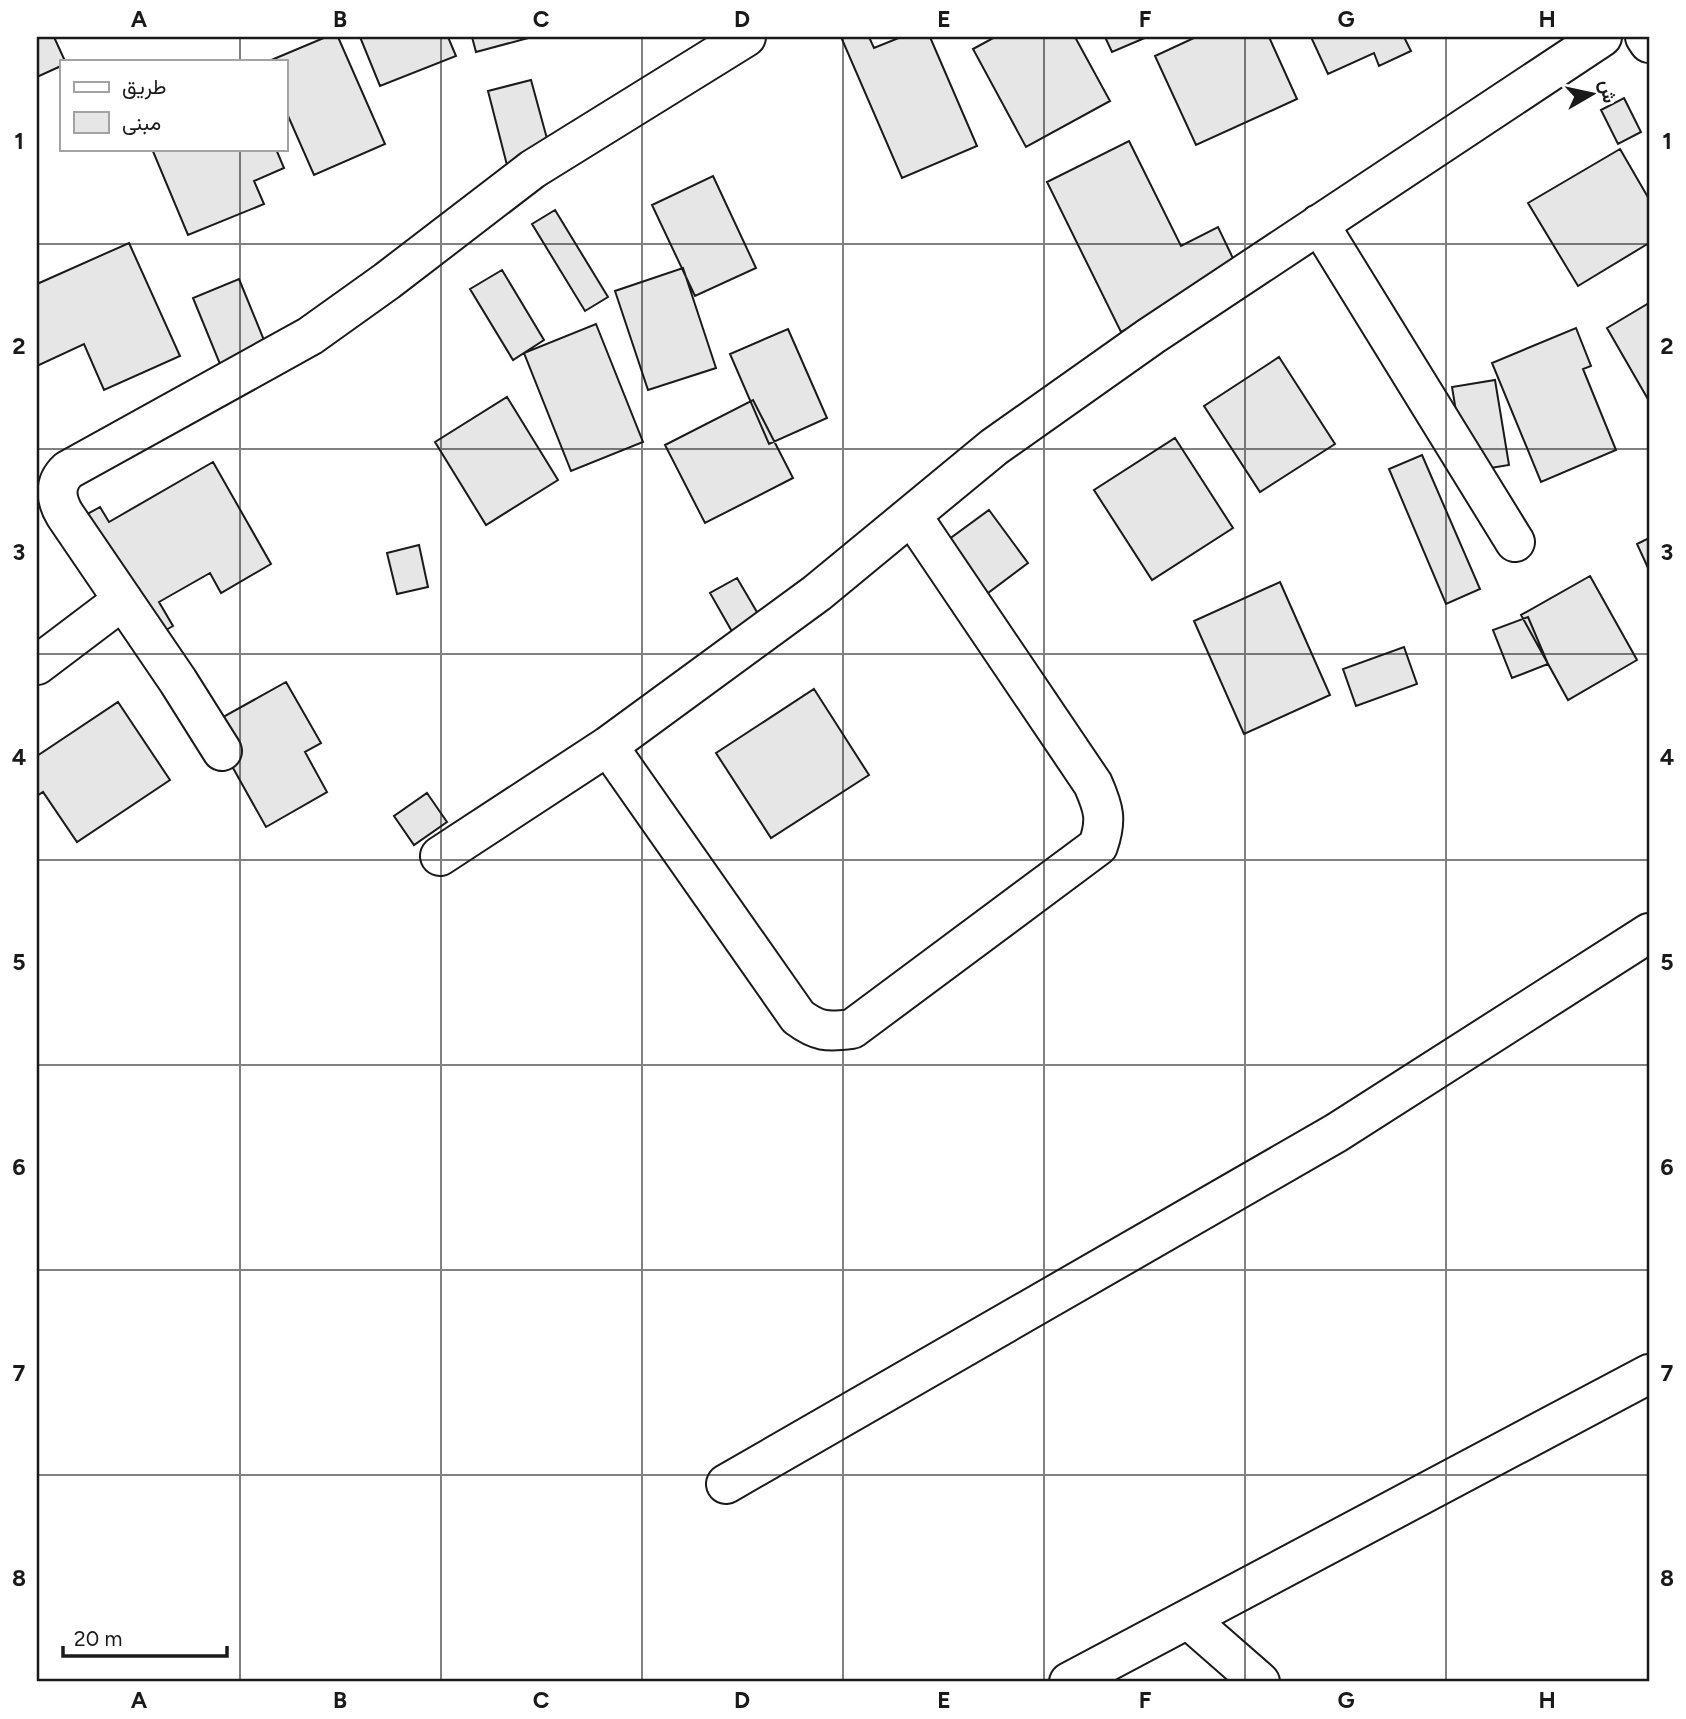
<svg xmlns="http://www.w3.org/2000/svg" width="1686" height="1719" viewBox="0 0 1686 1719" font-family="Figtree,Vazirmatn,sans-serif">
	<rect width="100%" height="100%" fill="#fff"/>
	<path fill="#e6e6e6" stroke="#1a1a1a" stroke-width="2" d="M37,37H54L65,61H61V66L37,77Z
		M326,37H338L385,144L314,175L285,109V61H269Z
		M360,37H448L456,56L380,86Z
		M472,37H532L476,52Z
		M841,37H869L874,48L901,37H930L977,146L902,178Z
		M995,37H1075L1110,101L1026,147L973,49Z
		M1105,37H1147L1112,52Z
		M1196,37H1269L1297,99L1196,145L1155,56Z
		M1311,37H1404L1411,51L1379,66L1374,53L1328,74Z
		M531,80L552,157L508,169L488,91Z
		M1624,98L1641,132L1618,144L1601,110Z
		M1129,141L1181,246L1218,227L1240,273L1121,332L1047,182Z
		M152,149H276L284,168L254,181L264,204L188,235Z
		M1620,149L1649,199V243L1578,286L1528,203Z
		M713,176L756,268L695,296L652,205Z
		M555,210L608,297L585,311L532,224Z
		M129,243L180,356L104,390L84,344L37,366V284Z
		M683,268L716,368L648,390L615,291Z
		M502,270L544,340L513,360L470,289Z
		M239,279L268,350L222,369L193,298Z
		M1649,303V401L1607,328Z
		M596,324L643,442L571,471L524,353Z
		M1576,328L1591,366L1583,369L1616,450L1541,482L1492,363Z
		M788,329L827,418L769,444L730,354Z
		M1279,357L1335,444L1260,492L1204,406Z
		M1495,380L1509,465L1466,472L1452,387Z
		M507,397L558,480L486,525L435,442Z
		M753,400L793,478L705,523L665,445Z
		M1175,438L1233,528L1152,580L1094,490Z
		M1422,455L1480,589L1446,604L1389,469Z
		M213,462L271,564L221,593L210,573L159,602L173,626L145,642L75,521L100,507L109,522Z
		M989,510L1028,563L976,602L937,548Z
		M1649,538V570L1637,544Z
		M419,545L428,587L397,594L387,553Z
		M1590,576L1637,660L1568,700L1521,615Z
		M737,578L761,619L734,635L710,593Z
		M1280,582L1330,695L1244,734L1194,621Z
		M1528,617L1548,664L1512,678L1493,630Z
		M1404,647L1417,684L1356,706L1343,669Z
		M286,682L321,743L305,752L327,792L266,827L209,725Z
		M814,689L869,775L771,838L716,753Z
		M118,702L170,780L77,842L43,792L37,796V756Z
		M427,793L447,822L414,845L394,816Z"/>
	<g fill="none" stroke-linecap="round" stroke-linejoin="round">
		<defs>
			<path id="minor" d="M1645,37L1649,43
				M1319,224L1515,542
				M37,665L123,600
				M608,746L798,1017C818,1032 827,1032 852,1029L1098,846C1107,820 1104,809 1093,784L912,516
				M222,751L178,681L65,515C56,500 53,484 68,470L310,336L387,281L533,169L746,37
				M440,856L608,746L817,593L994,447L1151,336L1602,37
				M726,1484L1336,1133L1649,933
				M1188,1619L1260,1682
				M1069,1682L1649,1374"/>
		</defs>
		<use href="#minor" stroke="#1a1a1a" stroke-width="42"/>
		<use href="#minor" stroke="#fff" stroke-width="38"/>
	</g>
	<path fill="none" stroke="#1a1a1a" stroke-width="2" stroke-opacity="0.55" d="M240,37V61M441,37V1682M642,37V1682M843,37V1682M1044,37V1682M1245,37V1682M1446,37V1682M240,149V1682M37,244H1649M37,449H1649M37,654H1649M37,860H1649M37,1065H1649M37,1270H1649M37,1475H1649"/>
	<rect width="1686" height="1719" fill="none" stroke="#ffffff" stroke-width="77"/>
	<rect x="60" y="60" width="228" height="91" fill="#ffffff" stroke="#a3a3a3" stroke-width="2"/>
	<rect x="74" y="82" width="35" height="10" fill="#ffffff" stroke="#a3a3a3" stroke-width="2"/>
	<text x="122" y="94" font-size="21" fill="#1a1a1a">طريق</text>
	<rect x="74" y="112" width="35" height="21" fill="#e6e6e6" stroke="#a3a3a3" stroke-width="2"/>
	<text x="122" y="130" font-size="21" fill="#1a1a1a">مبنى</text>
	<g transform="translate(1592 94) rotate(81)" stroke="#ffffff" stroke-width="5" paint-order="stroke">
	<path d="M0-5L12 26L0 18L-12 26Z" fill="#1a1a1a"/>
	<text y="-10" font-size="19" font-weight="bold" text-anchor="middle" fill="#1a1a1a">ش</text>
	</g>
	<path d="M63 1646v10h164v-10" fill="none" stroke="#1a1a1a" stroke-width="3.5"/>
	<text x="74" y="1646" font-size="21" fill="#1a1a1a" stroke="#ffffff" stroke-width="5" paint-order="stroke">20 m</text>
	<rect x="38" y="38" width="1610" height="1642" fill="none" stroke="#1a1a1a" stroke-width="2.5"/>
	<g font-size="23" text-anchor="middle" font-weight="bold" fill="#1a1a1a">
		<text x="139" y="27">A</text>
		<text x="340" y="27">B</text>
		<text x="541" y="27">C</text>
		<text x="742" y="27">D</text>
		<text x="944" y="27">E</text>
		<text x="1145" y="27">F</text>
		<text x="1346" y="27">G</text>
		<text x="1547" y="27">H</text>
		<text x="19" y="149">1</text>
		<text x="1667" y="149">1</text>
		<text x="19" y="354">2</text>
		<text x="1667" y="354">2</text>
		<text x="19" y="560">3</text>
		<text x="1667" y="560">3</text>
		<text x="19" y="765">4</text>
		<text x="1667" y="765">4</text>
		<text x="19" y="970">5</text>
		<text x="1667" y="970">5</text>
		<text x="19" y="1175">6</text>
		<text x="1667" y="1175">6</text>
		<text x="19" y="1381">7</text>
		<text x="1667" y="1381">7</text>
		<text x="19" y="1586">8</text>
		<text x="1667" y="1586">8</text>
		<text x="139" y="1708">A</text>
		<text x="340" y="1708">B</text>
		<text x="541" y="1708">C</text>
		<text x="742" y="1708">D</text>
		<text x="944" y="1708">E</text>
		<text x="1145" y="1708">F</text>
		<text x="1346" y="1708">G</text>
		<text x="1547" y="1708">H</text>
	</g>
</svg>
